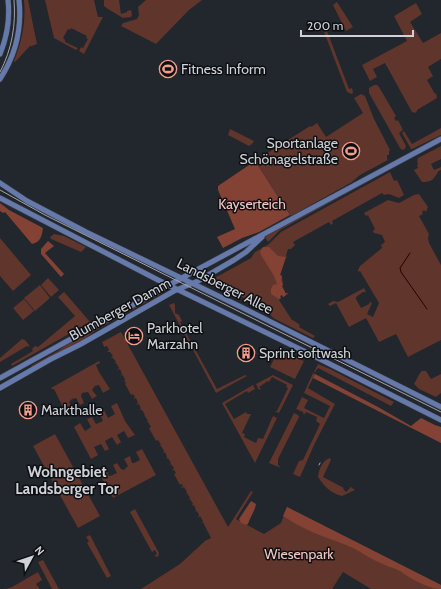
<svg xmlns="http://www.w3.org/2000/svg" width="441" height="589" viewBox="0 0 441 589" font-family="Cabin,sans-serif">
	<rect width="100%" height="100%" fill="#22262d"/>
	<path fill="#5f352c" d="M24,0H28L37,44L32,46H30L15,62L14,61C22,41 26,22 24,0Z
		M45,0H94L98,17H103L84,54L79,51L81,47L83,48L88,39L86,38L87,36L71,28L70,30L68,29L63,38L65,40V42L78,48L76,50L54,38Z
		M104,0H119L121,14L127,12V11L131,10L132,15L131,17L123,18L108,9L104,6Z
		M146,0H202L189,10L156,44L121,26L123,23L137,19L139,15L138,7Z
		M337,2L353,27L346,31L333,5Z
		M416,3L422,14L410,22L423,43L441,33V59L428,67L433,76L427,80L435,94L436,93L437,98L417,110V111L415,113L412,112L385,63L373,69L377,77L370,81L362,65L407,41L394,16Z
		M327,31L349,89L352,88L353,92L352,94L347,92L326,37L324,32Z
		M374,85H377L379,87L396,116L394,118L396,121L398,120L403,130L399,133L406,146L405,149L402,150L400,148L369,93V88Z
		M361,94L365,96L374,119L390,150L389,151V155H387V159L388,160L360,175L352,182L291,216L255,161L310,126L311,127L317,123L326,137L363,113L354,98Z
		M441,128V135L412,149H411L402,133L404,131L412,144Z
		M230,129L254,141L252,144L249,146L228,135Z
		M441,146V159L431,164L434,170L441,167C441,173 441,168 438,172C433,180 432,182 422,182L414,170L418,168L417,165L418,164L417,161L418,158Z
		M389,170L280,230L268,242L265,237L268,235Z
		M390,172L394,181L397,180L404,195L399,198L389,194L384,195L382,193L332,221L333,223L331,225L329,222L293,242L295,245L291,249H288L286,256L288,258L286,257L280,275L282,276L283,285L282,286L285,293H288V294L283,297L282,295L280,296L281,298L279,300L292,320H293L300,325L299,327L315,336L313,338L275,319C270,316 268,311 263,308C252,302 240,296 228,291L223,290L212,285L210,281L211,280L251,258L255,252L269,244L281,232Z
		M419,194L428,207L426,212L424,210L422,212L423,214L419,216L429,234L428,238L429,243L441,265V340L408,357L396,334L379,342L366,318L349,327L336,303L330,306L328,304L333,301L338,302L364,288L366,292H363L356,297V299L361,308L369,304L370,302L372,303L367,314L373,317L379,303L360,271L358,272V270L360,266L382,248L381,245L385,242L382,235L374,233L373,231L375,229L368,215L366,216L364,213L388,200L399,203L414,195Z
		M54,234L64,236L86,247L81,252L51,239L50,237Z
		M0,238L31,275L13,291L0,276Z
		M48,278L59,290L51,297L41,285Z
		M40,285L50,298L35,311L24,298Z
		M64,292L66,294L90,322L12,366L11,364L33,351L32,349L35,346L38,347L75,316L58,297Z
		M161,293H163L96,330L78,344L32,367L31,366L58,351L66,345Z
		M24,299L34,311L23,320L13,308Z
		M174,303L175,305V313L179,315L182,321L180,322L217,389L245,375L247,376L216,393L169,305Z
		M121,332L228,527L251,491L253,492L236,519L264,534L281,523L287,507L441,585V589H371L343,572L332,589H141L180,564L205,541L211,538L203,522L201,523L203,521L200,516L198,518L199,515L197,511L195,512L196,510L194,505L191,506L193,504L190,499L188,500L190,498L187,493L185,494L187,492L184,487L182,488L181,487L183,486L182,484L180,485L174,474L176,473L174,470H172L174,468L171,464L169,465L171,463L168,458L166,459L167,457L165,452L163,453L164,451L161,446L159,447L161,445L158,440L156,441L149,428L151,427L148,422H146L148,421L145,416L143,417L145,415L142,410H139L141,409L139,404L136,405L138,403L136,398L133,399L135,397L133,394L131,395L125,384L126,382H124L125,380L123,375L121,376L122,374L120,369L117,370L119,368L116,363L114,364L116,362L113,358H111L113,356L110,352H107L109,350L107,346L104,347L102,342Z
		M22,339L25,340L29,345V347L27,346L0,362V358Z
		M279,349L304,361L295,379L270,367Z
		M99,361L100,363L96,365L99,372L110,389L103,393L99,385L95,386L92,390L97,396L92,399L88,392L82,393L81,396L84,403L80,405L76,398L72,399L69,402L73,409L66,413L54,389H52L51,388Z
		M318,364L330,369L394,402L391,406L318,368L315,372H314Z
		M422,371H426L431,379L441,374V393L436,397L419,389L414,384L420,373Z
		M313,373L315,374L308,388L335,404L314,445L300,477L293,474L299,461L303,460L320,424L316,421L317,417L306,412L304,415L303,412L296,409L302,397L308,400L304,408L324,418L330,406L304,393Z
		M273,375L293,385L279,413L274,411H277L288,388L286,387L287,385L272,377L269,382L267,381L265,383L259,387L261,389L259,390L256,384Z
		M253,385L255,389L248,393L247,391L225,404L234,419L246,412L247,414H251L242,433L245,434L244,437L256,443L258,438L263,439L273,416L277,418L255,463L222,403Z
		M117,403L125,421L135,435L128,438L124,431L117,435L121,442L117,445L112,437L105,441L109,449L105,451L101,444L94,447L98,455L91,459L74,427L80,423L85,431L91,427L87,419L92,417L96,424L103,421L99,413L104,410L108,418L115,414L111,406Z
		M294,413L298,415L299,417L278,459V465L281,468L269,463Z
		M55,434L100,516L78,528L33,446Z
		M142,449L156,475L113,498L99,473L106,469L109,476H110L117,473L113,465L117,463L121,469L124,470L128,466L124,459L130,456L132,463H134L140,460L136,452Z
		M330,458L331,460L323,477L344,488L343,489L346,492L351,487L355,490L342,496C330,493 324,486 318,477C319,469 322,461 330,458Z
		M135,509L159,553L158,557L154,556L157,554L155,550L152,552L130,512Z
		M90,535L111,576L107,578L87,543L89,541L86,537Z
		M43,560L59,589H52L39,564L38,562Z
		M38,572L42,580L36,584L40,589H6L12,587Z"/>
	<path fill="#844235" d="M255,161L290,215L259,232L242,238L223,248L217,237L235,229L218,190V186Z
		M0,203L9,210L43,228C42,235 41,242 32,244L5,212L3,213L0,211Z
		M48,241L54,246L45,253L64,274L61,277L41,254V249Z
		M263,247H269L278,256L286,257L280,275L282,276L281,280L283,285L282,286L286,294L285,296L283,297L282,295L280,296L281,298L279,299L271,294V289L273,285L277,284L274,276L261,255L260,252Z
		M315,374L378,407L411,426L421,418L435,425L441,427V443L313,378Z
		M251,501L256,504C255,511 250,517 248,524L246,525L241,523L239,519Z
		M287,507L441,585V589C429,589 409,578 400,571C395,568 388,567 383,564C372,560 363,553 353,548C338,541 322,537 308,530C299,526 291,521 283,516Z"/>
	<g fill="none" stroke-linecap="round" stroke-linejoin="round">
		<path stroke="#280000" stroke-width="1" d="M410,253L400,268L401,272L427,309"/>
		<defs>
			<path id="major" d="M0,54C7,37 10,18 8,0
				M0,79C15,56 22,28 19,0
				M0,183L27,201L86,232L239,306L441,407
				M0,198L158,280L310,354L441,420
				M0,378L191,273L441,139
				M0,388L51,359L81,344L174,291L198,281L234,260L246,252L262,237"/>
		</defs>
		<use href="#major" stroke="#3f4248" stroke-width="6"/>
		<use href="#major" stroke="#6679ab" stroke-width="5"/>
		<path stroke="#a2a5ab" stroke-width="1" d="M0,72C12,49 16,25 14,0
			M0,190L45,215L441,412
			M319,465L320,463"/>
	</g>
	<defs>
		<symbol id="stadium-ring" viewBox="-11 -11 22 22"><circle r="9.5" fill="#0d0f12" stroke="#f49d8b" stroke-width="1.5"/><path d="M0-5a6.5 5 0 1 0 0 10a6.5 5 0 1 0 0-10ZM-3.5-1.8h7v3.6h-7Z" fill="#f49d8b"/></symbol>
		<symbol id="hotel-ring" viewBox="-11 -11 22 22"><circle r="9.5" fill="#0d0f12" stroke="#f49d8b" stroke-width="1.5"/><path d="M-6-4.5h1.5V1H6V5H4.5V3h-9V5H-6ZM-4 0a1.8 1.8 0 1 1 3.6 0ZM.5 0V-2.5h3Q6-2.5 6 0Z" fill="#f49d8b"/></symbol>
		<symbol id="building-ring" viewBox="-11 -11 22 22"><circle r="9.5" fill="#0d0f12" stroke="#f49d8b" stroke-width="1.5"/><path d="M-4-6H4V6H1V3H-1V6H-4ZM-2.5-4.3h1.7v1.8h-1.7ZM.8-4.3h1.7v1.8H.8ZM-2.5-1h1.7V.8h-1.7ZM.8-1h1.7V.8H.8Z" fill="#f49d8b"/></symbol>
	</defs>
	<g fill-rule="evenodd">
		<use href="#stadium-ring" x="158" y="59" width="20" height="20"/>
		<use href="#stadium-ring" x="341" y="141" width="20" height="20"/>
		<use href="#hotel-ring" x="124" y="326" width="20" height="20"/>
		<use href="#building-ring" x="236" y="343" width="20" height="20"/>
		<use href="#building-ring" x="18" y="400" width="20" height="20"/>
	</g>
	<g text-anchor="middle" stroke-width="3" stroke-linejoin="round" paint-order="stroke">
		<g font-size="14" fill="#cfd2d7" stroke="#0d0f12" text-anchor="start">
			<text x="181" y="74">Fitness Inform</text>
			<text x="338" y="148" text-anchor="end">Sportanlage<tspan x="338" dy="16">Schönagelstraße</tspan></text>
			<text x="147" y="333">Parkhotel<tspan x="147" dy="16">Marzahn</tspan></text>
			<text x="259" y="358">Sprint softwash</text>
			<text x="41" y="415">Markthalle</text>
		</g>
		<g font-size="14" fill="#f2c9c0" stroke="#0d0f12">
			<text x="252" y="209">Kayserteich</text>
			<text x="299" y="559">Wiesenpark</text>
		</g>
		<g font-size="14" fill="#cfd2d7" stroke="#0d0f12">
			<text transform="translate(225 286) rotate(27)" y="5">Landsberger Allee</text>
			<text transform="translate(120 309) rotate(-29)" y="5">Blumberger Damm</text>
		</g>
		<g font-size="15" font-weight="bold" fill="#cfd2d7" stroke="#0d0f12">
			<text x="67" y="477">Wohngebiet<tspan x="67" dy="17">Landsberger Tor</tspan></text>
		</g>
	</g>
	<g transform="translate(32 557) rotate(50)" stroke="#0d0f12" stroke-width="3" paint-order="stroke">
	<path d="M0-3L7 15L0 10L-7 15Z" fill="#cfd2d7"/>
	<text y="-6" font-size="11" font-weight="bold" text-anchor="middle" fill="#cfd2d7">N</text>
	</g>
	<path d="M301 30v6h112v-6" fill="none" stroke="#cfd2d7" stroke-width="2"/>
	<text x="307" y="30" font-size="12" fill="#cfd2d7" stroke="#0d0f12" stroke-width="3" paint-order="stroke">200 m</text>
</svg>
